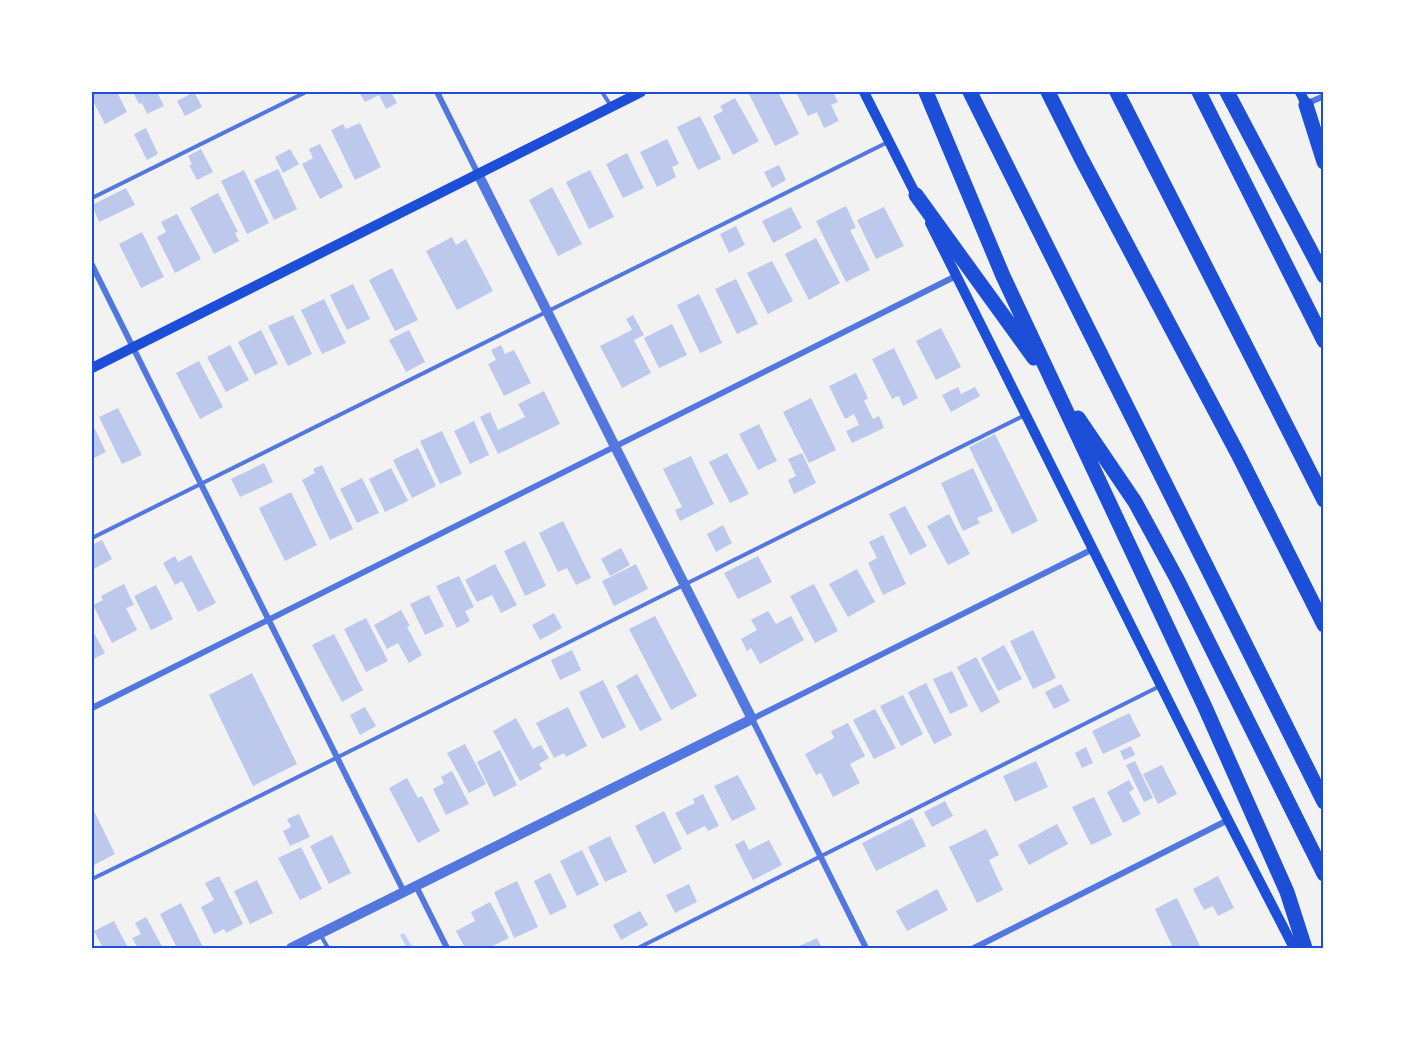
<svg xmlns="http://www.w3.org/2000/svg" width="1415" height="1040" viewBox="0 0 1415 1040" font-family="'Alegreya Sans',sans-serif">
	<rect width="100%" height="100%" fill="#f2f2f2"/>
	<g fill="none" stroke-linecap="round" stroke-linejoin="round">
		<path stroke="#bfd3fe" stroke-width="5" d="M403,936L410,948"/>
	</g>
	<path fill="#bdc9ec" d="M92,92H117L127,112L105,124L92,99Z
		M133,92H157L164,106L147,114L142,103L139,104Z
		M194,92L202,107L185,116L177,101Z
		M359,92H391L397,103L386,109L379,95L365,102Z
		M748,92H778L799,134L775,146Z
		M796,92H833L838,102L831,105L839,121L824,128L817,112L808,116Z
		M735,98L759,141L733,155L713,116L723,111L720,106Z
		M700,116L721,159L698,170L677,127Z
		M360,123L381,167L355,180L331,130L343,124L346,129Z
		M146,128L158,154L147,160L134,134Z
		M667,139L679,164L672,167L676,177L657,187L640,152Z
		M320,144L343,187L320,199L302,164L313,158L309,149Z
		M201,149L213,172L197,180L189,165L192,164L188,156Z
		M290,149L299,164L283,173L275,157Z
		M627,153L644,188L623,198L606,164Z
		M779,165L786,180L772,188L764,172Z
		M278,169L297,209L274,220L254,180Z
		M244,170L269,223L247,234L221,181Z
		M590,170L614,217L589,229L566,182Z
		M552,187L582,244L558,256L529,200Z
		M126,188L135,205L99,222L92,205Z
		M218,193L238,232L235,233L239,241L214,254L190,208Z
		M846,206L856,228L850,230L870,270L846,282L816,221Z
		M791,207L802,228L773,243L762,221Z
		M884,207L904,246L876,259L857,220Z
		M177,214L201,259L175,273L157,237L166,232L161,222Z
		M736,226L745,245L729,253L720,234Z
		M142,232L164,277L141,288L119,244Z
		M452,237L456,245L466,239L493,291L457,310L426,251Z
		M816,238L840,283L809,300L785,254Z
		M772,261L793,301L768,314L747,273Z
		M392,268L418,320L395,331L369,280Z
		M736,279L758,324L737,334L715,289Z
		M353,284L370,319L347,330L330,295Z
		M699,294L722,343L700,353L677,305Z
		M324,299L346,343L322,354L301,310Z
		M293,315L312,354L288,366L268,326Z
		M633,315L644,335L634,340L651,373L622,388L600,346L632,330L626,319Z
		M672,324L687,355L659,368L644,338Z
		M941,328L961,367L936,380L916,341Z
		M261,330L278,364L255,375L238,342Z
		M409,330L425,362L406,372L389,340Z
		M230,345L249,380L226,392L207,357Z
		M501,345L505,354L514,350L531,383L504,396L488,364L496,360L491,350Z
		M894,348L918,398L903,406L899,396L892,399L872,359Z
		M199,361L223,407L200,419L176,373Z
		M856,373L868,398L864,401L873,419L879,416L884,428L852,443L846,431L859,425L854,414L845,419L829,386Z
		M958,387L961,394L975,387L980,396L951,412L942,395Z
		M544,391L560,424L498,454L480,417L490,412L498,430L525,417L518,404Z
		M811,398L836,450L809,463L783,412Z
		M118,408L142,455L122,464L99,417Z
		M474,421L489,455L470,464L454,431Z
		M92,423L106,452L92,459Z
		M759,424L777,461L758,470L739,434Z
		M442,431L462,474L440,484L420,441Z
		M995,434L1038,521L1012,534L969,447Z
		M418,448L436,486L412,498L393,460Z
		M727,453L749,494L730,503L709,462Z
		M802,453L816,483L794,494L788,480L796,476L788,459Z
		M691,456L714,504L680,521L675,510L682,507L663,469Z
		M264,463L273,482L240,497L231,479Z
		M322,465L353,529L330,540L302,480L315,473L313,469Z
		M391,468L408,501L385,512L369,479Z
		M973,468L993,511L977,518L980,523L963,531L941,483Z
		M362,478L379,513L357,523L340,489Z
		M291,492L317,545L285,561L259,508Z
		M905,506L927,546L910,555L889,514Z
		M949,514L970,554L948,565L927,526Z
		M563,521L591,578L576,585L567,568L558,572L539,533Z
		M723,525L732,543L716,552L707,534Z
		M883,535L906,584L883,595L868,563L877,558L869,542Z
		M102,540L112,559L92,570V545Z
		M525,541L546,586L525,596L504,551Z
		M621,548L630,565L610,576L601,559Z
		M191,555L216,603L198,612L182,581L175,585L163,563L175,556L178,562Z
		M758,556L772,582L738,599L724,573Z
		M495,564L517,605L501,613L492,595L477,602L465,580Z
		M636,564L648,589L614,606L602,581Z
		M857,569L875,602L848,617L829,584Z
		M459,576L474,607L465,611L470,621L457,628L436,586Z
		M124,584L134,605L126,608L137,630L112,643L93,605L103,600L101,596Z
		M814,584L838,631L815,643L790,596Z
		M156,585L173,619L151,630L134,596Z
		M429,595L444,626L425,635L410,604Z
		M401,610L410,626L407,627L422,655L409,663L398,643L387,649L374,625Z
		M768,611L776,624L791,616L804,640L760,664L751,648L747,651L741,639L757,630L751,620Z
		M554,613L562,628L540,640L532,625Z
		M655,616L697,696L671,710L629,629Z
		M366,618L388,661L366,672L344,629Z
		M1033,630L1056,678L1033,689L1010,641Z
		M94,633L105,653L92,660V634Z
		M334,634L363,690L342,702L312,645Z
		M1004,645L1022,679L998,691L981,658Z
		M572,650L581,670L560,680L551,660Z
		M976,657L1000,702L981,713L957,667Z
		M952,671L968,706L950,714L933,679Z
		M252,673L297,764L253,786L209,695Z
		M637,674L662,720L640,731L616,686Z
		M603,680L626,727L602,739L579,692Z
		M926,683L952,735L934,744L908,692Z
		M1061,684L1070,701L1054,709L1045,692Z
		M903,695L923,734L901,746L880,706Z
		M365,707L376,726L360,735L350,715Z
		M568,707L587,746L566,757L564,753L554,758L536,723Z
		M875,709L896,748L874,759L853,720Z
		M1129,713L1141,736L1103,754L1092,731Z
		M516,718L533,749L541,745L549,758L539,764L542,769L520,781L493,731Z
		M848,723L865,756L850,764L860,783L833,797L821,773L816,775L805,754L834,738L831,731Z
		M465,744L486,784L469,793L447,753Z
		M1131,746L1135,755L1124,760L1120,751Z
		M1086,747L1093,763L1082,768L1075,753Z
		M500,750L517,785L494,797L477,762Z
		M1036,761L1048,787L1015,802L1003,776Z
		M1135,761L1153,798L1144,802L1126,765Z
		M1162,765L1177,794L1158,804L1143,774Z
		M452,771L469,804L446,815L433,789L444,783L441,777Z
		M738,775L756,809L732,821L714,786Z
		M407,778L418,798L422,796L440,831L418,843L389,788Z
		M1129,780L1134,789L1129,792L1141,814L1123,823L1107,792Z
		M703,794L719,826L708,831L705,826L687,835L675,813L695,803L693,799Z
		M1094,797L1112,835L1091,845L1072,807Z
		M945,801L953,816L932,827L924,812Z
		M92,807L115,854L92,866Z
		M664,811L682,849L654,864L635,826Z
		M299,814L310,837L290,846L283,831L291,827L287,819Z
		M912,818L926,846L876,871L862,843Z
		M1057,824L1068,844L1029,865L1018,845Z
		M986,829L999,855L989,860L1003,890L977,903L949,847Z
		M332,835L351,873L329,884L310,846Z
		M610,836L627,872L605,882L588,847Z
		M744,840L749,850L769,840L782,865L753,880L735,845Z
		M301,847L322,889L300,900L278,858Z
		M582,850L599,885L577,896L560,861Z
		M550,873L567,907L550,915L534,881Z
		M219,876L243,924L226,933L224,929L214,934L201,907L214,900L205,883Z
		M1218,876L1234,908L1218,916L1213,906L1204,910L1193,889Z
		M257,880L273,913L250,924L234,891Z
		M517,881L538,927L514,938L494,892Z
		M689,884L697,902L675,913L666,895Z
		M937,889L948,910L907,931L896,911Z
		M1177,898L1201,948H1173L1155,909Z
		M490,902L509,938L488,948H465L456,931L475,921L471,912Z
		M181,903L203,947L201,948H177L160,914Z
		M640,911L648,925L621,940L613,925Z
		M146,917L163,948H138L132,938L141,934L135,923Z
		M114,921L128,948H103L94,931Z
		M817,938L822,948H795Z"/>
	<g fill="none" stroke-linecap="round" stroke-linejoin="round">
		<path stroke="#5277de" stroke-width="4" d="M602,92L611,106
			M92,198L306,92
			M92,538L888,142
			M92,879C404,727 713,569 1025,415
			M320,934L328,948
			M638,948L1160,686"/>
		<path stroke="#5277de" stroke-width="6" d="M437,92L478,174
			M1306,104L1324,96
			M92,265L404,892
			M92,708L956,276
			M416,886L447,948
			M866,948L752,719L1093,549
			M974,948L1228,820"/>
		<path stroke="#5277de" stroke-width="10" d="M291,948L752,719L478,174"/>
		<path stroke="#1d4ed8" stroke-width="10" d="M864,92L919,201
			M1300,92L1309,110
			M930,223L1228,820L1294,948
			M92,368L641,92"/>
		<path stroke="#1d4ed8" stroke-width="15" d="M926,92L1003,276L1204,705L1287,892L1305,948
			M970,92L1324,802
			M1048,92L1081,158L1239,456L1324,625
			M1117,92L1324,500
			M1199,92L1324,341
			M1227,92L1324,276
			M1306,105L1324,162
			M916,195L1034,358
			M1078,418L1135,502L1177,579L1324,874"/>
	</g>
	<rect width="1415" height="1040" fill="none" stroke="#ffffff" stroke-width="186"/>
	<rect x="93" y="93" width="1229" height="854" fill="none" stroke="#1d4ed8" stroke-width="2"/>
</svg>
